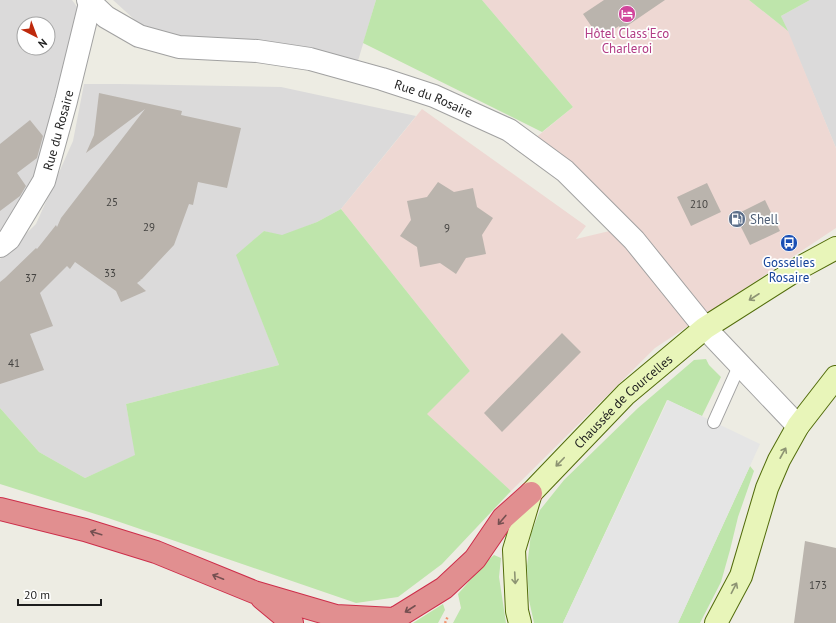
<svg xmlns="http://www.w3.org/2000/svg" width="836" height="623" viewBox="0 0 836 623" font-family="'PT Sans',sans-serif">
	<rect width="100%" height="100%" fill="#edece3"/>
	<path fill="#dbdada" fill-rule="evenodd" d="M0,0H72L86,19L66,101L29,190L0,234ZM24,24H48V48H24Z
		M113,0H376L355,71L147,31Z
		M810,0H836V148L781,16Z
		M84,84H120L281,87L416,116L341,209L317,222L282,236L264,231L237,255L279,365L126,404L136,455L85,478L39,452L0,408V259L36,224L73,141Z"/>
	<path fill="#eed8d3" d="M482,0H749L788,31L836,148V228L655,348L511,491L426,414L470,371L341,209L422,109L586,226L576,239L622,228L528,144L573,107Z"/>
	<path fill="#bee5ab" d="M376,0H482L573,107L542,132L363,43Z
		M749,0H810L781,16L788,31Z
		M341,209L470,371L427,414L511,491L442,564L398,597L356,603L108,518L0,484V408L39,452L85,478L135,455L126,404L279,365L236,255L264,231L282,235L317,222Z
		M706,359L709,365L721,377L702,416L667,400L563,623H534L529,600L527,566L531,534L540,510L564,480L638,408L694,360Z
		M750,466L754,471L738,517L730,550L721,582L700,623H678Z
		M494,555L501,558L499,577L506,623H453L461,608L458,594L486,562Z
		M443,604L445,610L438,623H413Z"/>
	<path fill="#e5e5e5" d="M668,400L760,444L678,623H563Z"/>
	<path fill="#bab4ad" d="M604,0H665L621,30L619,26L600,39L583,14Z
		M99,93L182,111L181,115L241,128L227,188L198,182L193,205L189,204L174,245L142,279L140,280H141L137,283L146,291L121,302L116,291L75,262L70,269L67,266L40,293L53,326L30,334L44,370L0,384V282L5,278L36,248L37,249L56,225L57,227L61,218L145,109L86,153L94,135Z
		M30,120L43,136L37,158L17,173L26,186L20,196L0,211V144Z
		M438,182L454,192L473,188L477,207L493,218L482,235L486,254L466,258L456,274L440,263L420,267L417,247L400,236L411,220L407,201L427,197Z
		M707,183L721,212L691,226L677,197Z
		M765,200L780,231L750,245L735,215Z
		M562,333L581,352L502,432L484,413Z
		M805,541L836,548V623H794Z"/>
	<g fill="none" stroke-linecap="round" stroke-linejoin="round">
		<defs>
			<path id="lane" d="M714,422L740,364"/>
			<g id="street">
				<path id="s1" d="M88,0L106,17L139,36L179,47L257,51L310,59L382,79L434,96L509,130L565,171L634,240L705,328L798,426"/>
				<path id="s2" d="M0,246L9,239L44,181L66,101L90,3"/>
			</g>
			<g id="secondary">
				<path id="s3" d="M520,623L517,611L514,550L531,493L626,394L705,328L801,267L836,248"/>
				<path d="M716,623L741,576L767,488L779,460L798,426L836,377"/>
			</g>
			<path id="highway" d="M0,509L85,530L156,552L254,592L336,616L394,619L444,588L475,559L503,518L531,493
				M262,598L292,623"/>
		</defs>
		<use href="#lane" stroke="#a1a1a1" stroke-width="14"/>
		<use href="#street" stroke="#a1a1a1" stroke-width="24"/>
		<use href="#secondary" stroke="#526c0b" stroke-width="24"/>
		<use href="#highway" stroke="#cd2e4a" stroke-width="24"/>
		<path stroke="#f19370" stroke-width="2.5" stroke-dasharray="2 2" stroke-linecap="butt" d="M445,623L448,616"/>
		<use href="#lane" stroke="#fff" stroke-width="12"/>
		<use href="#street" stroke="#fff" stroke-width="22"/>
		<use href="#secondary" stroke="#e8f5b9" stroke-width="22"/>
		<use href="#highway" stroke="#e18f90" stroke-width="22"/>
	</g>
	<defs><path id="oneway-shaft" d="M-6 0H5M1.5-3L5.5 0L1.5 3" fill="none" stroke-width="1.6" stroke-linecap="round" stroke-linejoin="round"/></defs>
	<g stroke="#8d9473">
		<use href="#oneway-shaft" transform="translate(754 297) rotate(147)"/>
		<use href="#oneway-shaft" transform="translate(783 453) rotate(-61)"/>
		<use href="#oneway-shaft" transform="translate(560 462) rotate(134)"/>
		<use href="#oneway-shaft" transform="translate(515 578) rotate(87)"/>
		<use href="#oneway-shaft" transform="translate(734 588) rotate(-63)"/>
	</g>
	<g stroke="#755051">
		<use href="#oneway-shaft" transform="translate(502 520) rotate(130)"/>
		<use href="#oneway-shaft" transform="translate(96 533) rotate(-163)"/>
		<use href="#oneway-shaft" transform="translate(218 577) rotate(-158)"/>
		<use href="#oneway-shaft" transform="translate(410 609) rotate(147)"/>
	</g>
	<defs>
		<symbol id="hotel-disc" viewBox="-11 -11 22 22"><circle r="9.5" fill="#d1479c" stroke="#fff"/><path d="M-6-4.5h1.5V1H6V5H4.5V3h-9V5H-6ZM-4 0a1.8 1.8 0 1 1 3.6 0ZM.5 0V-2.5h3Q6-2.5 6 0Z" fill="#fff"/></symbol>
		<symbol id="fuel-disc" viewBox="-11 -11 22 22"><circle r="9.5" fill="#5c6f8a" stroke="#fff"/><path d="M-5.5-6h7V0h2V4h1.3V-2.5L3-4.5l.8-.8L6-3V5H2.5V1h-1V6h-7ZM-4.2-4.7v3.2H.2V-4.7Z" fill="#fff"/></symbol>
		<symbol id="bus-disc" viewBox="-11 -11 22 22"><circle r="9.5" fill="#1a4fb4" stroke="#fff"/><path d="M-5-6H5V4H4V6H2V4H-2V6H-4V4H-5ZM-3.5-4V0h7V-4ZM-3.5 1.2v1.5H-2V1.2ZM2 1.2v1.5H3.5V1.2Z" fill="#fff"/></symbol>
	</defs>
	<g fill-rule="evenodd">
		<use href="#hotel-disc" x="617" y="4" width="20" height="20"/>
		<use href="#fuel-disc" x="727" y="209" width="20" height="20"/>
		<use href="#bus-disc" x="779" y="233" width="20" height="20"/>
	</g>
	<g text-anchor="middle" stroke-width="3.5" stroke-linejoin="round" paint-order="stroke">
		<g font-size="11" fill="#444341">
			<text x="112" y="206">25</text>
			<text x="699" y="208">210</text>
			<text x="149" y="231">29</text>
			<text x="447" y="232">9</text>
			<text x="110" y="277">33</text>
			<text x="31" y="282">37</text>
			<text x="14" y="367">41</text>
			<text x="818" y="589">173</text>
		</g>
		<g font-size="13" fill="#b23c85" stroke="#fff">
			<text x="627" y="38">Hôtel Class‘Eco<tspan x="627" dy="15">Charleroi</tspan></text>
		</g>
		<g font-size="13" fill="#1d1d1d" stroke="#fff">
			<text dy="5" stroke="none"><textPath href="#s1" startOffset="366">Rue du Rosaire</textPath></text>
			<text dy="5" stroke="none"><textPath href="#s2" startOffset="132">Rue du Rosaire</textPath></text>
			<text dy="5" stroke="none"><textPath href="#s3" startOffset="263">Chaussée de Courcelles</textPath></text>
		</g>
		<g font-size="13" fill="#4e5e75" stroke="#fff" text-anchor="start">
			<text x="750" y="224">Shell</text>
		</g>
		<g font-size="13" fill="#164399" stroke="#fff">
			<text x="789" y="267">Gosselies<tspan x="789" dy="15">Rosaire</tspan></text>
		</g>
	</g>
	<g transform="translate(36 36) rotate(138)"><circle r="19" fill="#ffffff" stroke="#a5a5a5"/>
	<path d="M0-3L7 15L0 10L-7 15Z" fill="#be290c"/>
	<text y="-6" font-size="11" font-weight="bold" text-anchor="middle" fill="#1d1d1d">N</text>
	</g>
	<path d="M18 599v6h83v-6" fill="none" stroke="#1d1d1d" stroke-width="2"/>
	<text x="24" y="599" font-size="12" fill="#1d1d1d" stroke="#ffffff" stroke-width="3" paint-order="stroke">20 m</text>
</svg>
